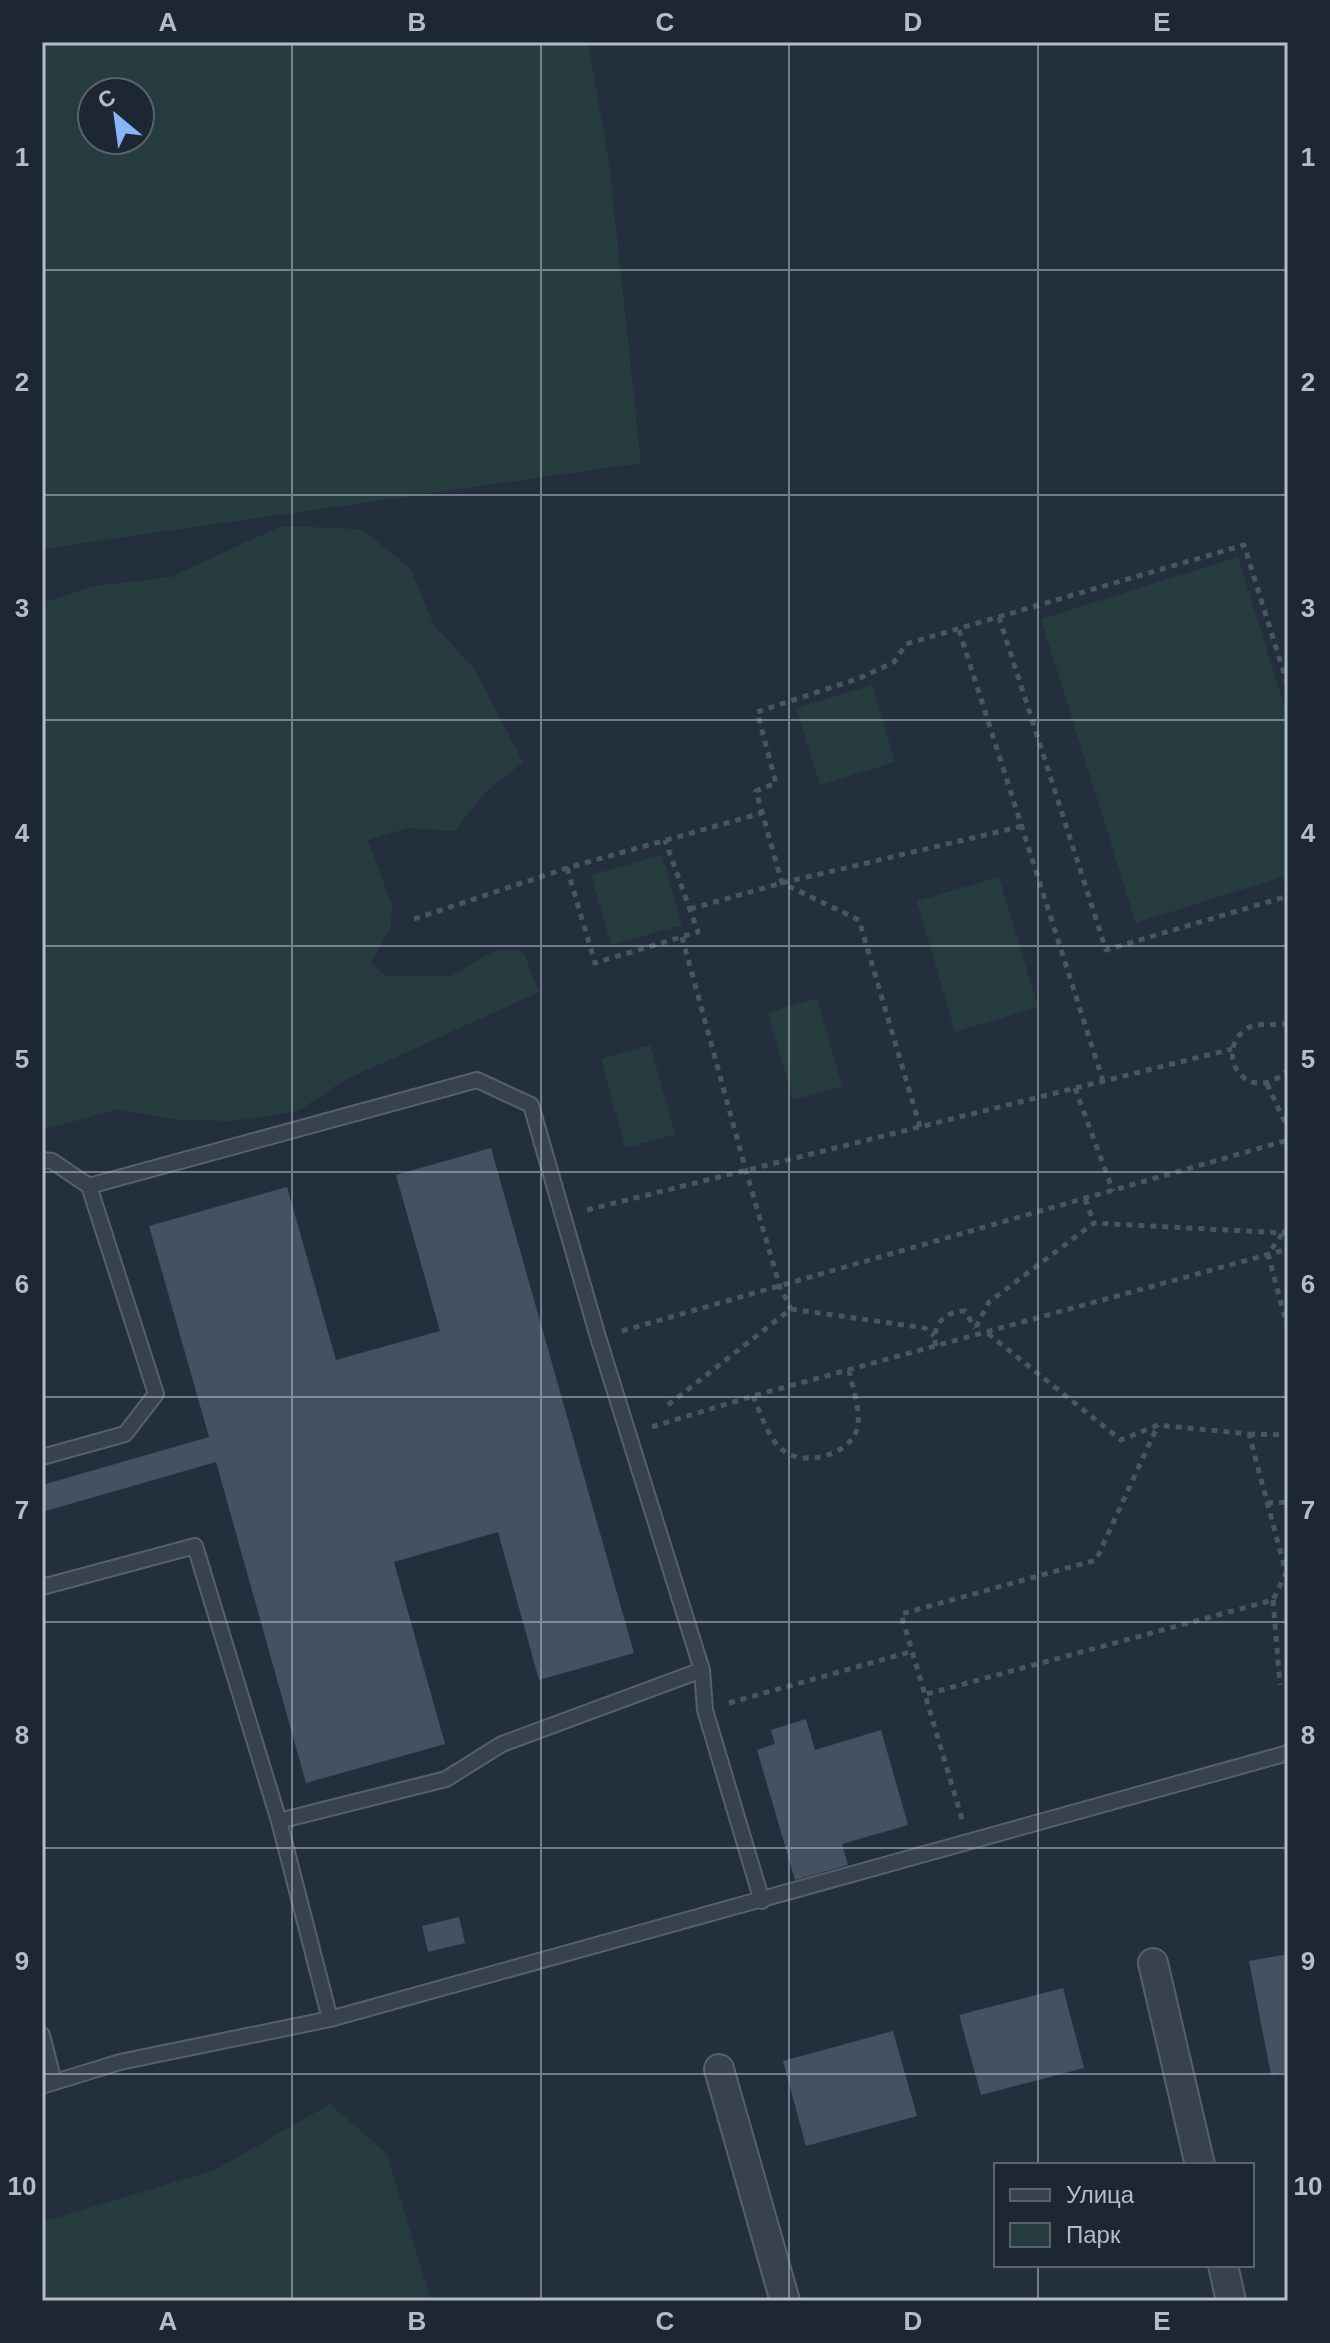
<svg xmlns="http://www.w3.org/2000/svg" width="1330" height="2343" viewBox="0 0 1330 2343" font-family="Helvetica,sans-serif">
	<rect width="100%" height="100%" fill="#242f3e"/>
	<path fill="#263c3f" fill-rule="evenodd" d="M42,42H588L609,163L641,463L42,549ZM140,92V140H92V92Z
		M281,526L361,529L410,568L434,625L475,670L523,762L486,792L454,831L408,828L368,840L392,905L391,927L371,963L386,976H451L496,950L523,951L539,992L343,1081L298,1111L234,1121L176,1120L118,1109L42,1130V603L94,586L171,577Z
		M1238,557L1288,718V875L1136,923L1041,619Z
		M872,685L895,762L820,785L796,708Z
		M662,855L682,925L611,945L591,875Z
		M999,877L1038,1007L955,1032L917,901Z
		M817,998L842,1086L793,1100L768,1013Z
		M650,1045L675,1134L625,1148L601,1059Z
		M330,2104L387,2154L431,2301H42V2222L215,2170Z"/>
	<path fill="#455162" d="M491,1148L634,1653L539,1680L498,1532L394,1562L445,1744L306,1783L216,1462L42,1512V1485L209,1437L149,1226L287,1187L336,1360L440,1331L396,1175Z
		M806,1719L815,1750L881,1730L908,1825L842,1844L848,1865L795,1880L757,1750L775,1744L771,1730Z
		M459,1917L465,1943L428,1952L422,1926Z
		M1288,1954V2072L1271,2075L1249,1961Z
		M1063,1988L1084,2068L981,2095L959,2015Z
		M893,2031L917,2116L806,2146L783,2061Z"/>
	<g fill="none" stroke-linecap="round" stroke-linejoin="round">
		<defs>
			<path id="service" d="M42,1160L52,1161L89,1186L477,1080L531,1105L598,1337L702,1670L705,1710L762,1901
				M42,1457L125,1434L156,1394L89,1186
				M42,1587L195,1546L279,1821L330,2019
				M279,1821L446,1779L502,1744L702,1670
				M42,2035L54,2082
				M42,2086L120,2062L330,2019L1288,1753"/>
			<path id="minor" d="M1153,1963L1200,2165
				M719,2069L785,2301
				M1223,2265L1231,2301"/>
		</defs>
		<use href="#service" stroke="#565f6c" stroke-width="18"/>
		<use href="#minor" stroke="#565f6c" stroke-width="32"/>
		<path stroke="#44595c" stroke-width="5" stroke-dasharray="6 6" stroke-linecap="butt" d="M999,617L1106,950L1288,896
			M959,630L1103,1081
			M567,868L595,963L698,932L665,840
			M690,909L782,883L1023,826
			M414,919L567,868L762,813
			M682,937L746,1171L780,1287L791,1309
			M1288,1023C1274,1027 1257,1021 1246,1029C1212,1054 1248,1108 1288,1070
			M1267,1084L1288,1129
			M1075,1088L1113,1191
			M920,1127L859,920L782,883L756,791L776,783L757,712L860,678L894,662L906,644L1244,545L1288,686
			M1085,1199L1094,1223
			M587,1210L1232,1049
			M1282,1234L1268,1254L1288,1330
			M976,1327L989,1302L1094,1223L1283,1233L1288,1229
			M622,1331L1288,1140
			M936,1346C931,1325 945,1311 965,1311L975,1328
			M753,1396C761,1413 768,1440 784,1451C804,1466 846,1456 856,1432C863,1415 852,1387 849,1370
			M668,1405L791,1309L925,1328L934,1336
			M652,1427L753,1396L1288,1249
			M1249,1434L1288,1435
			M1267,1503L1288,1502
			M1273,1600L1280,1685
			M927,1694L1273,1600L1286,1573L1249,1434L1158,1425L1121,1440L986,1332
			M729,1703L913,1651
			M962,1819L901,1614L1096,1560L1158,1425"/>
		<use href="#service" stroke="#38414e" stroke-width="14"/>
		<use href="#minor" stroke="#38414e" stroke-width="28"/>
	</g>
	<path fill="none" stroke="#b4bcc9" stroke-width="2" stroke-opacity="0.55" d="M292,42V2301M541,42V2301M789,42V2301M1038,42V2165M42,270H1288M42,495H1288M42,720H1288M42,946H1288M42,1172H1288M42,1397H1288M42,1622H1288M42,1848H1288M42,2074H1288M1038,2265V2301"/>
	<rect width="1330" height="2343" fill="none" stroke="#1d2633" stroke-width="88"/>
	<rect x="994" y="2163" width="260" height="104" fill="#1d2633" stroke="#59626f" stroke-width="2"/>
	<rect x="1010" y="2189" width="40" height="12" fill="#38414e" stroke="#59626f" stroke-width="2"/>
	<text x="1066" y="2203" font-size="24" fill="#b4bcc9">Улица</text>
	<rect x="1010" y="2223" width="40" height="24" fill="#263c3f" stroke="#59626f" stroke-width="2"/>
	<text x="1066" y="2243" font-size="24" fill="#b4bcc9">Парк</text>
	<g transform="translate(116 116) rotate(331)"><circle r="38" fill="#1d2633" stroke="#59626f" stroke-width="2"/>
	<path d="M0-6L14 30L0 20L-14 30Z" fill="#8ab4f8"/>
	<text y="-12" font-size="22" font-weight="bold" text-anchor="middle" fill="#b4bcc9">С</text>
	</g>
	<rect x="44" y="44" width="1242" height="2255" fill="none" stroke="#b4bcc9" stroke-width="3"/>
	<g font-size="26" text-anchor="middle" font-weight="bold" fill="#b4bcc9">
		<text x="168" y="31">A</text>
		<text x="417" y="31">B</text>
		<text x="665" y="31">C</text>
		<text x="913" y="31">D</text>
		<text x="1162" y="31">E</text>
		<text x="22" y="166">1</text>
		<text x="1308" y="166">1</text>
		<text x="22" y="391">2</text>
		<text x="1308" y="391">2</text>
		<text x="22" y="617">3</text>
		<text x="1308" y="617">3</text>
		<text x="22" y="842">4</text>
		<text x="1308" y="842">4</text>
		<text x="22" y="1068">5</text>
		<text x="1308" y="1068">5</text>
		<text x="22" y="1293">6</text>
		<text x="1308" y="1293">6</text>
		<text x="22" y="1519">7</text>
		<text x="1308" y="1519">7</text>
		<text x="22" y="1744">8</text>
		<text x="1308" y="1744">8</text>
		<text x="22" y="1970">9</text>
		<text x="1308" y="1970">9</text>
		<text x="22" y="2195">10</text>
		<text x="1308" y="2195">10</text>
		<text x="168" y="2330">A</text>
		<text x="417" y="2330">B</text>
		<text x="665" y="2330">C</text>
		<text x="913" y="2330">D</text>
		<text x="1162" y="2330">E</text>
	</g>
</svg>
